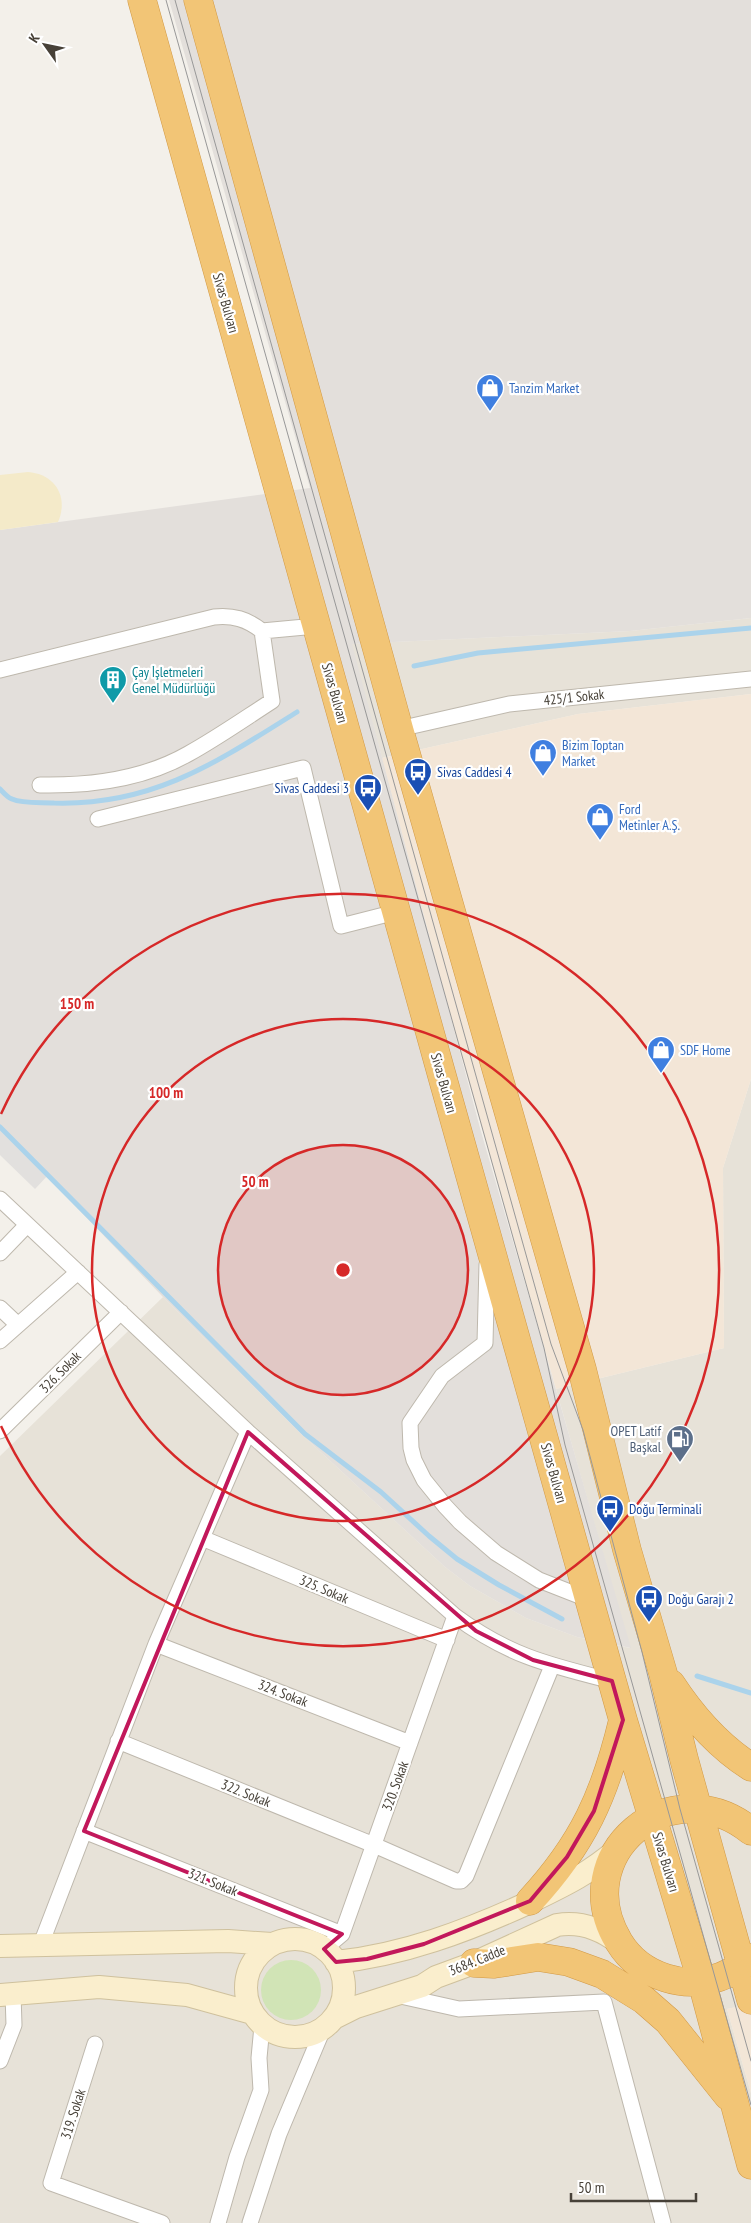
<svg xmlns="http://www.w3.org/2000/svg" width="751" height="2223" viewBox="0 0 751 2223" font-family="'PT Sans Narrow',sans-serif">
	<rect width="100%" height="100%" fill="#f3f0ea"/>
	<path fill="#e7e2d8" d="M751,618V694L578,714L382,758L351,644L630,631Z
		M751,1079V2004L727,2009L751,2093V2223H0V1456L163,1297L300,1433L445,1567L470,1586L526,1618L577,1637L630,1648L556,1389L724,1348L723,1168Z"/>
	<path fill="#f3e6d7" d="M751,694V1079L723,1168L724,1348L556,1389L458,1044L382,758L578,714Z
		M751,2004V2093L727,2009Z"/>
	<path fill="#e3dfdb" d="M169,0H751V618L630,631L352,644L480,1128L631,1648L577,1637L526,1618L470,1586L445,1567L300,1433L163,1297L0,1128V530L310,488Z"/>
	<path fill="#d1e4b6" d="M261 1990a30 30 0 1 1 60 0a30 30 0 1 1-60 0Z"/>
	<path fill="#f4eac9" d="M28,472C55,474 69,497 58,522L0,530V475Z"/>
	<path fill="#e2e0de" d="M0,1127L49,1174L35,1189L0,1155Z"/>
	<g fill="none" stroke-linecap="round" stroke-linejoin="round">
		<path stroke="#abd3eb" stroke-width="5" d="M414,666L478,653L751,628
			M0,789C3,792 8,798 12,799C23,804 41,802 54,803C153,806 217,762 297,712
			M0,1127L305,1434L381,1492L429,1536L457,1559L499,1585L562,1619
			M697,1676L751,1693"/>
		<defs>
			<path id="street" d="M0,670L214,617C233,615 247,619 262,631
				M399,729L509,704L751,679
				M40,785C90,786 144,779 188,754C217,738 244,719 272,701L262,631L316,626
				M98,819L303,768L341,926L396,912
				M0,1199L248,1432L455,1616C509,1656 549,1665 612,1681
				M0,1253L27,1225
				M487,1264L485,1343L442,1376L410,1423L411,1448L414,1460L424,1480L445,1506L460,1522L496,1553L539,1580L590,1600
				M0,1308L18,1325
				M0,1341L78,1272
				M0,1431L121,1312
				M202,1538L447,1640
				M156,1644L410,1743
				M118,1741L374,1845L456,1881H461L466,1876L552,1666
				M84,1831L342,1934
				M41,1944L156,1644L248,1432
				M324,1949L342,1934L455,1616
				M396,1995L459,2009L604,2002L663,2223
				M95,2044L51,2183L162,2223
				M0,2061L14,2025L13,1994
				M218,2223L237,2157L261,2090L259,2058L262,2026
				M250,2223L279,2134L323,2029"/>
			<path id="secondary" d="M246 1988a49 49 0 1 1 98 0a49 49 0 1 1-98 0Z
				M0,1946L228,1941L272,1944
				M336,1962C403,1955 467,1931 528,1903C565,1885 587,1875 619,1848
				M0,1995L99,1987L187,1995L252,2013
				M334,2018L356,2007L422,1986L436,1977L474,1963L557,1925C580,1921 601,1929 619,1943"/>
			<path id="highway" d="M142,0L444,1083L623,1720L702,1982L751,2165
				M198,0L399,729L582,1369L627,1550L663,1673L684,1759L751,2000
				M671,1684C692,1716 718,1746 751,1767
				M751,1831C670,1766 566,1856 619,1942C630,1960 647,1972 666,1978C697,1988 727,1979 751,1958
				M530,1901C583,1844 605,1795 623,1720
				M474,1963L494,1964L538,1957L569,1962L602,1974L644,2000L668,2021L728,2096"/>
		</defs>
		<use href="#street" stroke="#beb8ad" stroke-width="17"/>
		<use href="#secondary" stroke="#cfc19d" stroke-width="24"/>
		<use href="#highway" stroke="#d19946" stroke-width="29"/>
		<use href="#street" stroke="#fff" stroke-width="15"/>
		<use href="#secondary" stroke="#faeecd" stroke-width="22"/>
		<use href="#highway" stroke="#f2c576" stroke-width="28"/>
		<path stroke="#989898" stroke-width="1" d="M166,0L544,1348L565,1445L751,2105
			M175,0L551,1344L583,1430L642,1652L680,1809L751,2061"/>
	</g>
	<path fill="none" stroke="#c2185b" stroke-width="4" stroke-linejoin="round" d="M248,1432L476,1631L533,1660L612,1681L623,1720L594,1811L567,1857L530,1901L424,1944L367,1959L336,1962L324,1949L342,1934L84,1831Z"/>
	<circle cx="343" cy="1270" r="125" fill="#d62828" fill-opacity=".12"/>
	<g fill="none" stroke="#d62828" stroke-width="2.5">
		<circle cx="343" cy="1270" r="125"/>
		<circle cx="343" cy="1270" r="251"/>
		<path d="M1 1114A376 376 0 1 1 1 1426"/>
	</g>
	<defs>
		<symbol id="shop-pin" viewBox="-11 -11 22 30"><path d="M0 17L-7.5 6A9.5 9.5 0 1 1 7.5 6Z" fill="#3f7fe0" stroke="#fff"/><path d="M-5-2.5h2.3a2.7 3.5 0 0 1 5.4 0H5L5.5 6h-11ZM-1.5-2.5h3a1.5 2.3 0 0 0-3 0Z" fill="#fff"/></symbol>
		<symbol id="building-pin" viewBox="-11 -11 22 30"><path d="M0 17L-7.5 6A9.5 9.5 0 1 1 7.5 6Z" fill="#0f9aa8" stroke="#fff"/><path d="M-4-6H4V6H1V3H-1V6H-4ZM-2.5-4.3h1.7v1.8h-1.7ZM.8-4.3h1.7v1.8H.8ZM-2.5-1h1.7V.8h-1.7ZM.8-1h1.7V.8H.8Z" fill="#fff"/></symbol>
		<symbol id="bus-pin" viewBox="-11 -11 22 30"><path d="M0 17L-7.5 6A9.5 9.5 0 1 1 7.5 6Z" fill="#1a4fb4" stroke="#fff"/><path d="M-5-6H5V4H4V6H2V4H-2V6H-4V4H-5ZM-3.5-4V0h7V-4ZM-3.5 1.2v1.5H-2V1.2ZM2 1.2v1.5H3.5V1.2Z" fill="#fff"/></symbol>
		<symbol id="fuel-pin" viewBox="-11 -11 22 30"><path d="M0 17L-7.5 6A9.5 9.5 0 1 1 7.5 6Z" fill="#5c6f8a" stroke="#fff"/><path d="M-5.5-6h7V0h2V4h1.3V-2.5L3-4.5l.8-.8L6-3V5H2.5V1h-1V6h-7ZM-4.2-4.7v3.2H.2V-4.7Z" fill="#fff"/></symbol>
	</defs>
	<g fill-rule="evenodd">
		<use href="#shop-pin" x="474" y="372" width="32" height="43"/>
		<use href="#building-pin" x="97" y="664" width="32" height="43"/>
		<use href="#shop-pin" x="527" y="737" width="32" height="43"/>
		<use href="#bus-pin" x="402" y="756" width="32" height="43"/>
		<use href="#bus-pin" x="352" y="772" width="32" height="43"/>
		<use href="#shop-pin" x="584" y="801" width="32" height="43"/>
		<use href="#shop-pin" x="645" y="1034" width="32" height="43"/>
		<use href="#fuel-pin" x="664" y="1423" width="32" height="43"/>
		<use href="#bus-pin" x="594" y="1493" width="32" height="43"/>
		<use href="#bus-pin" x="633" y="1583" width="32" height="43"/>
	</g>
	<g text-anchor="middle" stroke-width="4.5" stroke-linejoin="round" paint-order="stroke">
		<g font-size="14" fill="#474138" stroke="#fff">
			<text transform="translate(226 303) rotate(74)" y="5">Sivas Bulvarı</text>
			<text transform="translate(335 693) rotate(74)" y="5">Sivas Bulvarı</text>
			<text transform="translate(574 697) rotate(-6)" y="5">425/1 Sokak</text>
			<text transform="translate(444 1083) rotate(74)" y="5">Sivas Bulvarı</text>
			<text transform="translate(60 1372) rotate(-45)" y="5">326. Sokak</text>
			<text transform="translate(554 1473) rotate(74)" y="5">Sivas Bulvarı</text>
			<text transform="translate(324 1589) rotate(23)" y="5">325. Sokak</text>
			<text transform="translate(283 1693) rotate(21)" y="5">324. Sokak</text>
			<text transform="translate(395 1786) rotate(-70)" y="5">320. Sokak</text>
			<text transform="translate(246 1793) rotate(22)" y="5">322. Sokak</text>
			<text transform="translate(666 1862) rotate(73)" y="5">Sivas Bulvarı</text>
			<text transform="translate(213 1882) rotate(22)" y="5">321. Sokak</text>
			<text transform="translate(477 1960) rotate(-22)" y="5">3684. Cadde</text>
			<text transform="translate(73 2114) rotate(-72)" y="5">319. Sokak</text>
		</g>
		<g font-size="14" fill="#366cbe" stroke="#fff" text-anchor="start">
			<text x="509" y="393">Tanzim Market</text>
			<text x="562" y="750">Bizim Toptan<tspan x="562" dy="16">Market</tspan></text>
			<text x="619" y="814">Ford<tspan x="619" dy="16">Metinler A.Ş.</tspan></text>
			<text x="680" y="1055">SDF Home</text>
		</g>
		<g font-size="14" fill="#0d838f" stroke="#fff" text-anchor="start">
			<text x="132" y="677">Çay İşletmeleri<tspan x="132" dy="16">Genel Müdürlüğü</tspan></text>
		</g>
		<g font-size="14" fill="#164399" stroke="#fff" text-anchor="start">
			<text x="437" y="777">Sivas Caddesi 4</text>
			<text x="349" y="793" text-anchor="end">Sivas Caddesi 3</text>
			<text x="629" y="1514">Doğu Terminali</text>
			<text x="668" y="1604">Doğu Garajı 2</text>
		</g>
		<g font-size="14" fill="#4e5e75" stroke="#fff" text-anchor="end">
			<text x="661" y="1436">OPET Latif<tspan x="661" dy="16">Başkal</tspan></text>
		</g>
	</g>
	<circle cx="343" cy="1270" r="8" fill="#d62828" stroke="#fff" stroke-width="2.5"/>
	<g font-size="15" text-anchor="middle" font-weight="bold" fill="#d62828" stroke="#fff" stroke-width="4.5" stroke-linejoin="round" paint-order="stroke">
		<text x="77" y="1009">150 m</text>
		<text x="166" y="1098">100 m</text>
		<text x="255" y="1187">50 m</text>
	</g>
	<g transform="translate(45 45) rotate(303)" stroke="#ffffff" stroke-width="4" paint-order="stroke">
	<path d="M0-4L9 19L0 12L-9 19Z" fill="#474138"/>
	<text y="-8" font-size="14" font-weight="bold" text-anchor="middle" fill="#474138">K</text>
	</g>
	<path d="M571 2193v8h125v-8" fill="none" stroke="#474138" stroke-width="2.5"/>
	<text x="578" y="2193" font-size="15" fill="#474138" stroke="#ffffff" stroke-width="4" paint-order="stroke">50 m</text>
</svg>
